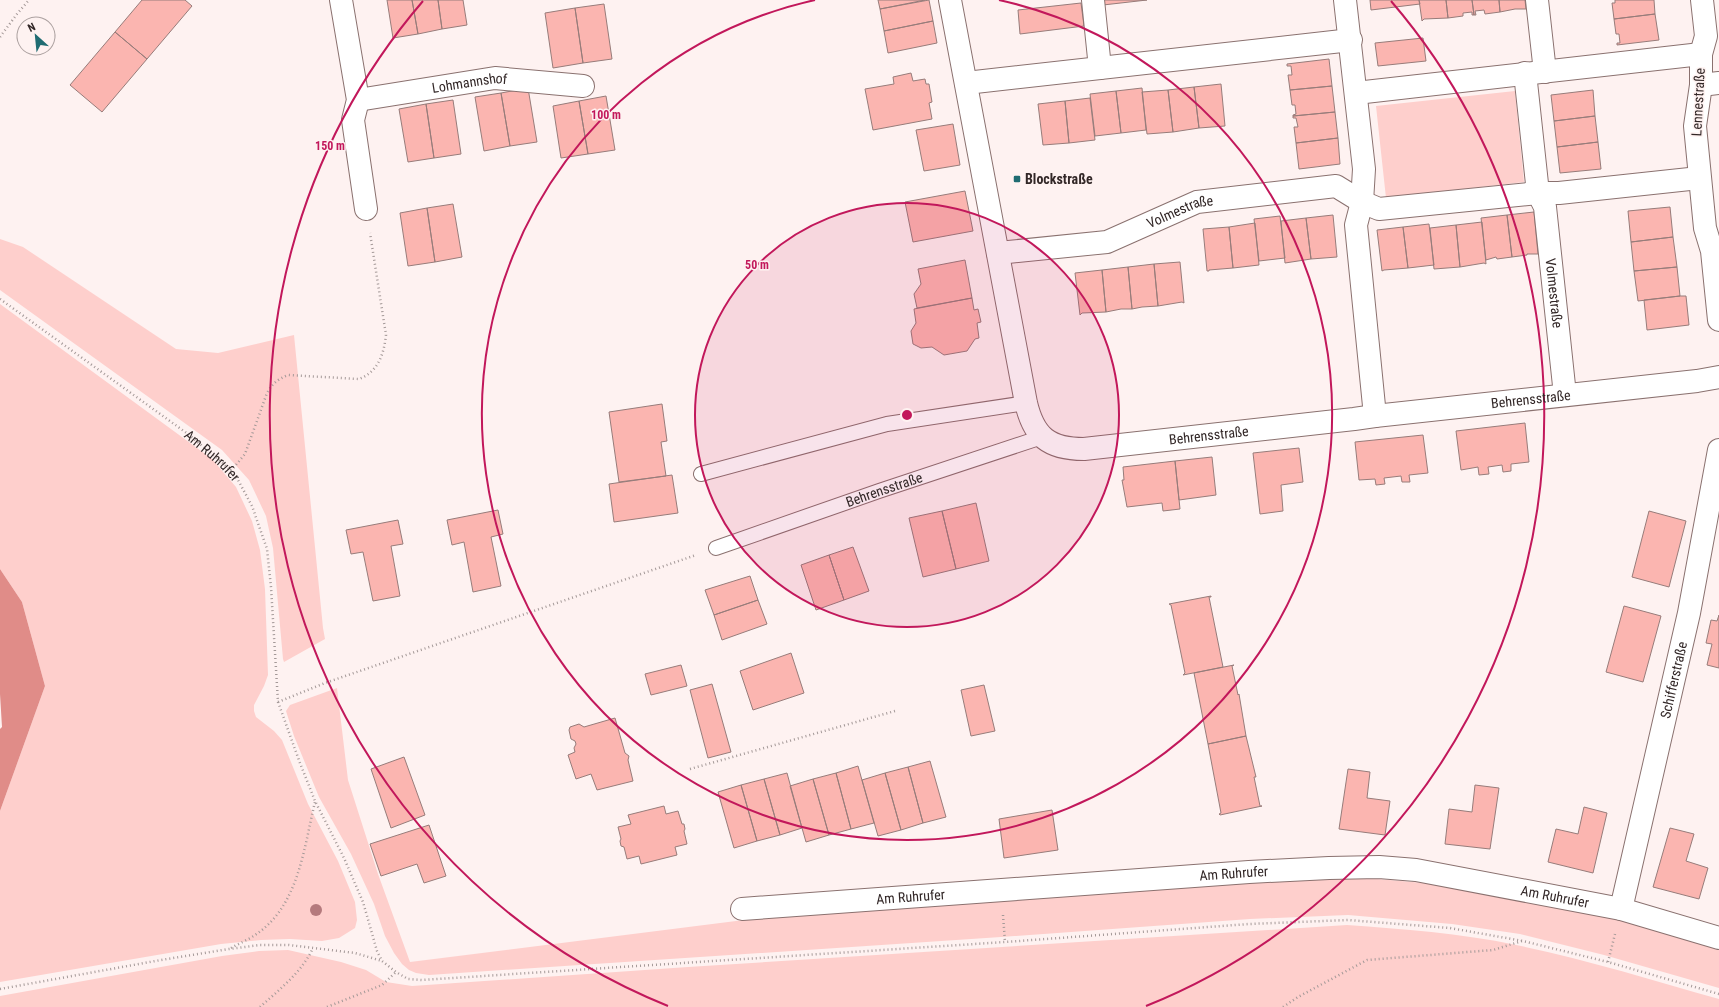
<svg xmlns="http://www.w3.org/2000/svg" width="1719" height="1007" viewBox="0 0 1719 1007" font-family="'Roboto Condensed',sans-serif">
	<rect width="100%" height="100%" fill="#fef2f1"/>
	<path fill="#fecfcc" d="M1515,91L1524,182L1386,198L1376,106Z
		M0,239L23,247L176,349L218,353L294,335L323,628L325,639L284,662L283,659L273,548L266,516L249,480L222,450L0,290Z
		M0,304L212,459L236,487L252,521L260,550L265,589L268,675L264,686L254,705V711L256,717L274,731L282,740L308,804L338,861L355,902L357,920L355,928L339,938L322,941L290,939L261,940L221,944L0,982V811L45,686L22,602L0,569Z
		M337,688L348,780L378,874L410,962L744,920L1252,882L1354,877L1459,886L1619,920L1719,950V988L1604,955L1520,934L1452,924L1348,915L1250,919L1001,937L429,975L416,973L409,970L402,964L394,953L385,936L374,904L351,854L319,797L294,736L286,711L290,705Z
		M1347,925C1403,929 1460,933 1516,945C1585,959 1652,980 1719,999V1007H0V996L222,956L259,951L288,950L341,962L366,970L386,982L412,986L688,967Z"/>
	<path fill="#e08c88" d="M0,569L22,602L45,686L0,811V729L2,727L0,694Z"/>
	<path fill="#fbb5b0" stroke="#977c7a" d="M142,0H185L192,6L147,59L115,32Z
		M387,0H412L418,34L393,38Z
		M412,0H438L442,29L418,34Z
		M438,0H463L467,25L442,29Z
		M878,0H925L880,9Z
		M929,0L933,21L884,31L880,9Z
		M1103,0H1147L1103,5Z
		M1370,0H1419L1420,4L1371,10Z
		M1419,0H1446L1448,18L1424,19L1422,21Z
		M1446,0H1472L1474,15H1472V12L1463,13V16L1448,18Z
		M1472,0H1499L1500,12L1485,14L1484,10L1475,11L1476,15H1474Z
		M1499,0H1525L1526,9H1515L1500,12Z
		M1615,0H1654L1655,14L1614,19L1612,3H1615Z
		M1081,3L1084,26L1020,34L1018,10Z
		M604,4L612,59L583,63L575,8Z
		M575,8L583,63L553,68L545,13Z
		M1655,14L1659,40L1617,45V43H1620L1619,34H1616L1614,19Z
		M933,21L937,43L888,53L884,31Z
		M115,32L147,59L102,112L70,85Z
		M1423,38L1426,61L1378,66L1375,43Z
		M1329,59L1332,86L1290,90L1288,75H1292L1291,66H1287V64Z
		M911,73L913,81L925,79L926,84H929L932,102L929,103L932,119L873,130L865,89L894,84L893,77Z
		M1221,84L1225,126L1199,128L1194,87Z
		M1332,86L1335,112L1293,116V115L1296,114L1295,105H1292L1290,90Z
		M1194,87L1199,128L1173,132L1168,90Z
		M528,88L537,142L510,146L501,93Z
		M1142,88L1146,130L1121,133L1116,91Z
		M1168,90L1173,132L1147,134L1142,92Z
		M1593,90L1595,116L1554,121L1551,95Z
		M1116,91L1121,133L1095,136L1090,94Z
		M501,93L510,146L484,151L475,97Z
		M606,96L615,150L588,154L579,101Z
		M1090,98L1095,140L1069,143L1065,101Z
		M453,100L461,154L434,158L426,104Z
		M579,101L588,154L561,158L553,106Z
		M1065,101L1069,143L1043,145L1038,104Z
		M426,104L434,158L408,162L399,109Z
		M1335,112L1338,138L1296,143L1294,127H1298L1296,118H1293V116Z
		M1595,116L1598,142L1557,147L1554,121Z
		M953,124L960,165L924,171L916,130Z
		M1338,138L1340,164L1299,169L1296,143Z
		M1598,142L1601,169L1560,173L1557,147Z
		M965,191L973,231L913,242L905,202Z
		M453,204L462,257L435,262L427,208Z
		M1670,207L1673,237L1631,242L1628,211Z
		M427,208L435,262L408,266L400,213Z
		M1534,212L1538,254H1527V255L1512,257L1507,215Z
		M1333,215L1337,257L1311,259L1306,218Z
		M1507,215L1512,257L1497,259L1496,257L1486,260L1481,218Z
		M1280,216L1285,258L1259,261L1254,219Z
		M1306,218L1311,259L1285,263L1281,221Z
		M1482,222L1486,264L1484,263L1460,267L1456,225Z
		M1255,223L1259,265L1233,268L1229,227Z
		M1429,224L1434,265L1408,268L1403,227Z
		M1456,225L1460,267L1434,269L1430,228Z
		M1229,227L1233,268L1209,270V271H1207L1203,229Z
		M1403,227L1408,268L1384,270L1382,271L1377,230Z
		M1673,237L1677,267L1634,271L1631,242Z
		M965,260L972,298L917,308L914,294L921,284L918,269Z
		M1180,262L1184,303L1182,302L1158,306L1154,264Z
		M1154,264L1158,306L1142,307L1132,309L1128,267Z
		M1128,267L1132,309H1121L1106,312L1102,270Z
		M1677,267L1680,296L1638,301L1634,271Z
		M1102,270L1106,312L1082,313L1080,315L1075,273Z
		M1680,296H1686L1689,325L1647,330L1644,300Z
		M972,298L974,310L978,309L981,322L977,323L979,338L975,339L967,351L944,355L932,347L921,348L913,344L911,331L916,323L914,309Z
		M662,404L667,441L661,442L666,476L619,482L609,412Z
		M1525,423L1529,462L1511,464V471L1503,472L1502,465L1488,467L1489,474L1479,475L1478,467L1461,470L1456,431Z
		M1423,435L1428,473L1409,475L1410,482H1402L1401,476L1384,478L1385,484L1376,485L1375,479L1359,480L1355,442Z
		M1299,448L1303,482L1281,485L1283,511L1260,514L1253,453Z
		M1212,457L1216,495L1179,500L1175,461Z
		M1175,461L1180,509L1163,511L1162,503L1127,507L1122,480H1124L1123,467Z
		M672,475L678,513L614,522L609,484Z
		M976,503L989,561L956,569L942,511Z
		M498,510L503,534L491,537L501,586L473,592L464,542L452,545L447,520Z
		M942,511L956,569L923,577L909,518Z
		M1649,511L1686,521L1669,587L1632,577Z
		M398,520L403,544L391,546L400,596L373,601L363,552L351,554L346,530Z
		M853,547L869,591L844,600L829,555Z
		M829,555L844,600L816,610L801,565Z
		M750,576L758,600L714,615L705,590Z
		M1211,596V597H1209L1223,667L1183,675L1185,673L1171,605L1169,604Z
		M758,600L767,624L722,640L714,615Z
		M1624,606L1661,616L1643,682L1606,672Z
		M1719,615V668L1707,665L1712,644L1706,643L1711,620L1717,621Z
		M791,653L804,693L753,710L740,671Z
		M681,665L687,686L651,695L645,674Z
		M1234,665L1232,666L1238,695L1239,694L1246,736L1208,744L1194,673Z
		M712,684L731,752L708,758L690,690Z
		M984,685L995,731L971,736L961,690Z
		M615,718L625,753L629,756L628,760L633,781L597,790L591,774L576,779L568,755L575,752L574,748L576,744L575,741L571,739L569,730L570,727L579,724L584,727Z
		M1246,736L1256,777H1254L1260,806H1262L1220,815L1219,814L1221,813L1208,744Z
		M404,757L425,815L391,828L371,769Z
		M930,761L946,817L923,823L908,767Z
		M858,766L874,823L851,829L836,773Z
		M908,767L923,823L901,830L885,773Z
		M1348,769L1370,772L1367,798L1390,801L1385,835L1339,829Z
		M787,773L802,828L780,835L764,779Z
		M836,773L851,829L829,835L813,779Z
		M885,773L901,830L878,836L862,780Z
		M764,779L780,835L757,841L741,785Z
		M813,779L829,835L806,842L790,786Z
		M741,785L757,841L734,848L718,792Z
		M1475,785L1499,788L1490,849L1445,844L1449,809L1472,812Z
		M664,806L666,814L678,811L682,824H684L685,829L684,831L687,844L675,847L677,855L641,864L639,856L627,859L624,847L621,846L620,841L621,839L618,827L631,824L628,815Z
		M1584,807L1607,813L1593,873L1548,862L1556,829L1578,834Z
		M1052,810L1058,850L1004,858L999,819Z
		M429,825L446,876L424,883L417,864L381,876L370,844Z
		M1670,828L1694,834L1686,861L1708,868L1699,899L1653,887Z"/>
	<g fill="none" stroke-linecap="round" stroke-linejoin="round">
		<defs>
			<g id="lane">
				<path d="M701,474L887,424L1026,403"/>
				<path id="s2" d="M716,548L879,491L1042,437"/>
			</g>
			<g id="street">
				<path d="M341,0L358,100L353,120L366,209"/>
				<path id="s3" d="M950,0L1026,403C1034,437 1049,449 1084,449L1354,419L1375,416L1697,381L1719,377"/>
				<path d="M1093,0L1100,68"/>
				<path d="M1345,0L1364,169L1362,202L1356,225L1375,416"/>
				<path d="M1537,0L1545,72"/>
				<path d="M1702,0L1706,36L1701,54V85L1695,126L1705,228L1712,251L1719,320"/>
				<path id="s4" d="M1525,73L1538,193L1545,207L1565,395"/>
				<path d="M966,83L1351,40"/>
				<path d="M1701,85L1719,83"/>
				<path d="M1356,93L1701,54"/>
				<path id="s5" d="M358,100L495,78L583,86"/>
				<path id="s6" d="M998,253L1107,242L1197,202L1336,186L1362,202L1379,209L1538,193H1559L1699,178"/>
				<path id="s7" d="M742,909L1249,872L1329,868L1379,867L1416,870L1621,909L1719,938"/>
				<path id="s8" d="M1621,909L1689,613L1719,450"/>
			</g>
		</defs>
		<use href="#lane" stroke="#8a716f" stroke-width="16"/>
		<use href="#street" stroke="#8a716f" stroke-width="24"/>
		<g stroke="#a49998" stroke-width="2.5" stroke-dasharray="1 3" stroke-linecap="butt">
			<path d="M0,37L17,14L29,0"/>
			<path id="s1" d="M0,299L188,434L224,464L238,480L252,506L267,549L271,587L278,702L300,763L315,801L344,858L363,902L377,951L382,961L396,972L408,979L422,980L1005,942L1249,924L1348,920L1450,928L1523,941L1608,962L1719,994"/>
			<path d="M231,471L245,454L267,393C272,384 278,379 288,375L359,379C378,372 384,354 386,335L370,233"/>
			<path d="M278,702L325,683L696,555"/>
			<path d="M690,769L895,711"/>
			<path d="M1003,915L1005,942"/>
			<path d="M231,948C240,943 250,939 258,933C299,904 304,847 315,802"/>
			<path d="M1608,962L1615,934"/>
			<path d="M0,989L161,960L229,949L260,945H289L355,953L382,961"/>
			<path d="M260,1007C279,990 302,972 313,948"/>
			<path d="M327,1007L382,985L396,972"/>
			<path d="M1283,1007L1298,997L1367,960L1493,950L1522,941"/>
		</g>
		<use href="#lane" stroke="#fff" stroke-width="14"/>
		<use href="#street" stroke="#fff" stroke-width="22"/>
	</g>
	<circle fill="#b57a7d" cx="316" cy="910" r="6"/>
	<circle cx="907" cy="415" r="212" fill="#c2185b" fill-opacity=".12"/>
	<g fill="none" stroke="#c2185b" stroke-width="2">
		<circle cx="907" cy="415" r="212"/>
		<path d="M999 0A425 425 0 1 1 815 0"/>
		<path d="M668 1006A637 637 0 0 1 423 1M1391 1A637 637 0 0 1 1146 1006"/>
	</g>
	<rect fill="#206c72" stroke="#fef2f1" stroke-width="1.5" x="1013" y="175" width="8" height="8" rx="2"/>
	<g text-anchor="middle" stroke-width="3" stroke-linejoin="round" paint-order="stroke">
		<g font-size="14" fill="#322727" stroke="#fef2f1">
			<text dy="5" stroke="none"><textPath href="#s5" startOffset="113">Lohmannshof</textPath></text>
			<text transform="translate(1698 102) rotate(-87)" y="5">Lennestraße</text>
			<text dy="5" stroke="none"><textPath href="#s6" startOffset="189">Volmestraße</textPath></text>
			<text dy="5" stroke="none"><textPath href="#s4" startOffset="223">Volmestraße</textPath></text>
			<text dy="5" stroke="none"><textPath href="#s3" startOffset="942">Behrensstraße</textPath></text>
			<text dy="5" stroke="none"><textPath href="#s3" startOffset="618">Behrensstraße</textPath></text>
			<text dy="5" stroke="none"><textPath href="#s1" startOffset="264">Am Ruhrufer</textPath></text>
			<text dy="5" stroke="none"><textPath href="#s2" startOffset="178">Behrensstraße</textPath></text>
			<text dy="5" stroke="none"><textPath href="#s8" startOffset="235">Schifferstraße</textPath></text>
			<text dy="5" stroke="none"><textPath href="#s7" startOffset="493">Am Ruhrufer</textPath></text>
			<text dy="5" stroke="none"><textPath href="#s7" startOffset="817">Am Ruhrufer</textPath></text>
			<text dy="5" stroke="none"><textPath href="#s7" startOffset="169">Am Ruhrufer</textPath></text>
		</g>
		<g font-size="14" font-weight="bold" fill="#322727" stroke="#fef2f1" text-anchor="start">
			<text x="1025" y="184">Blockstraße</text>
		</g>
	</g>
	<circle cx="907" cy="415" r="6" fill="#c2185b" stroke="#fef2f1" stroke-width="2"/>
	<g font-size="12" text-anchor="middle" font-weight="bold" fill="#c2185b" stroke="#fef2f1" stroke-width="3" stroke-linejoin="round" paint-order="stroke">
		<text x="606" y="119">100 m</text>
		<text x="330" y="150">150 m</text>
		<text x="757" y="269">50 m</text>
	</g>
	<g transform="translate(36 36) rotate(333)"><circle r="19" fill="#fef2f1" stroke="#aca1a0"/>
	<path d="M0-3L7 15L0 10L-7 15Z" fill="#206c72"/>
	<text y="-6" font-size="11" font-weight="bold" text-anchor="middle" fill="#322727">N</text>
	</g>
</svg>
